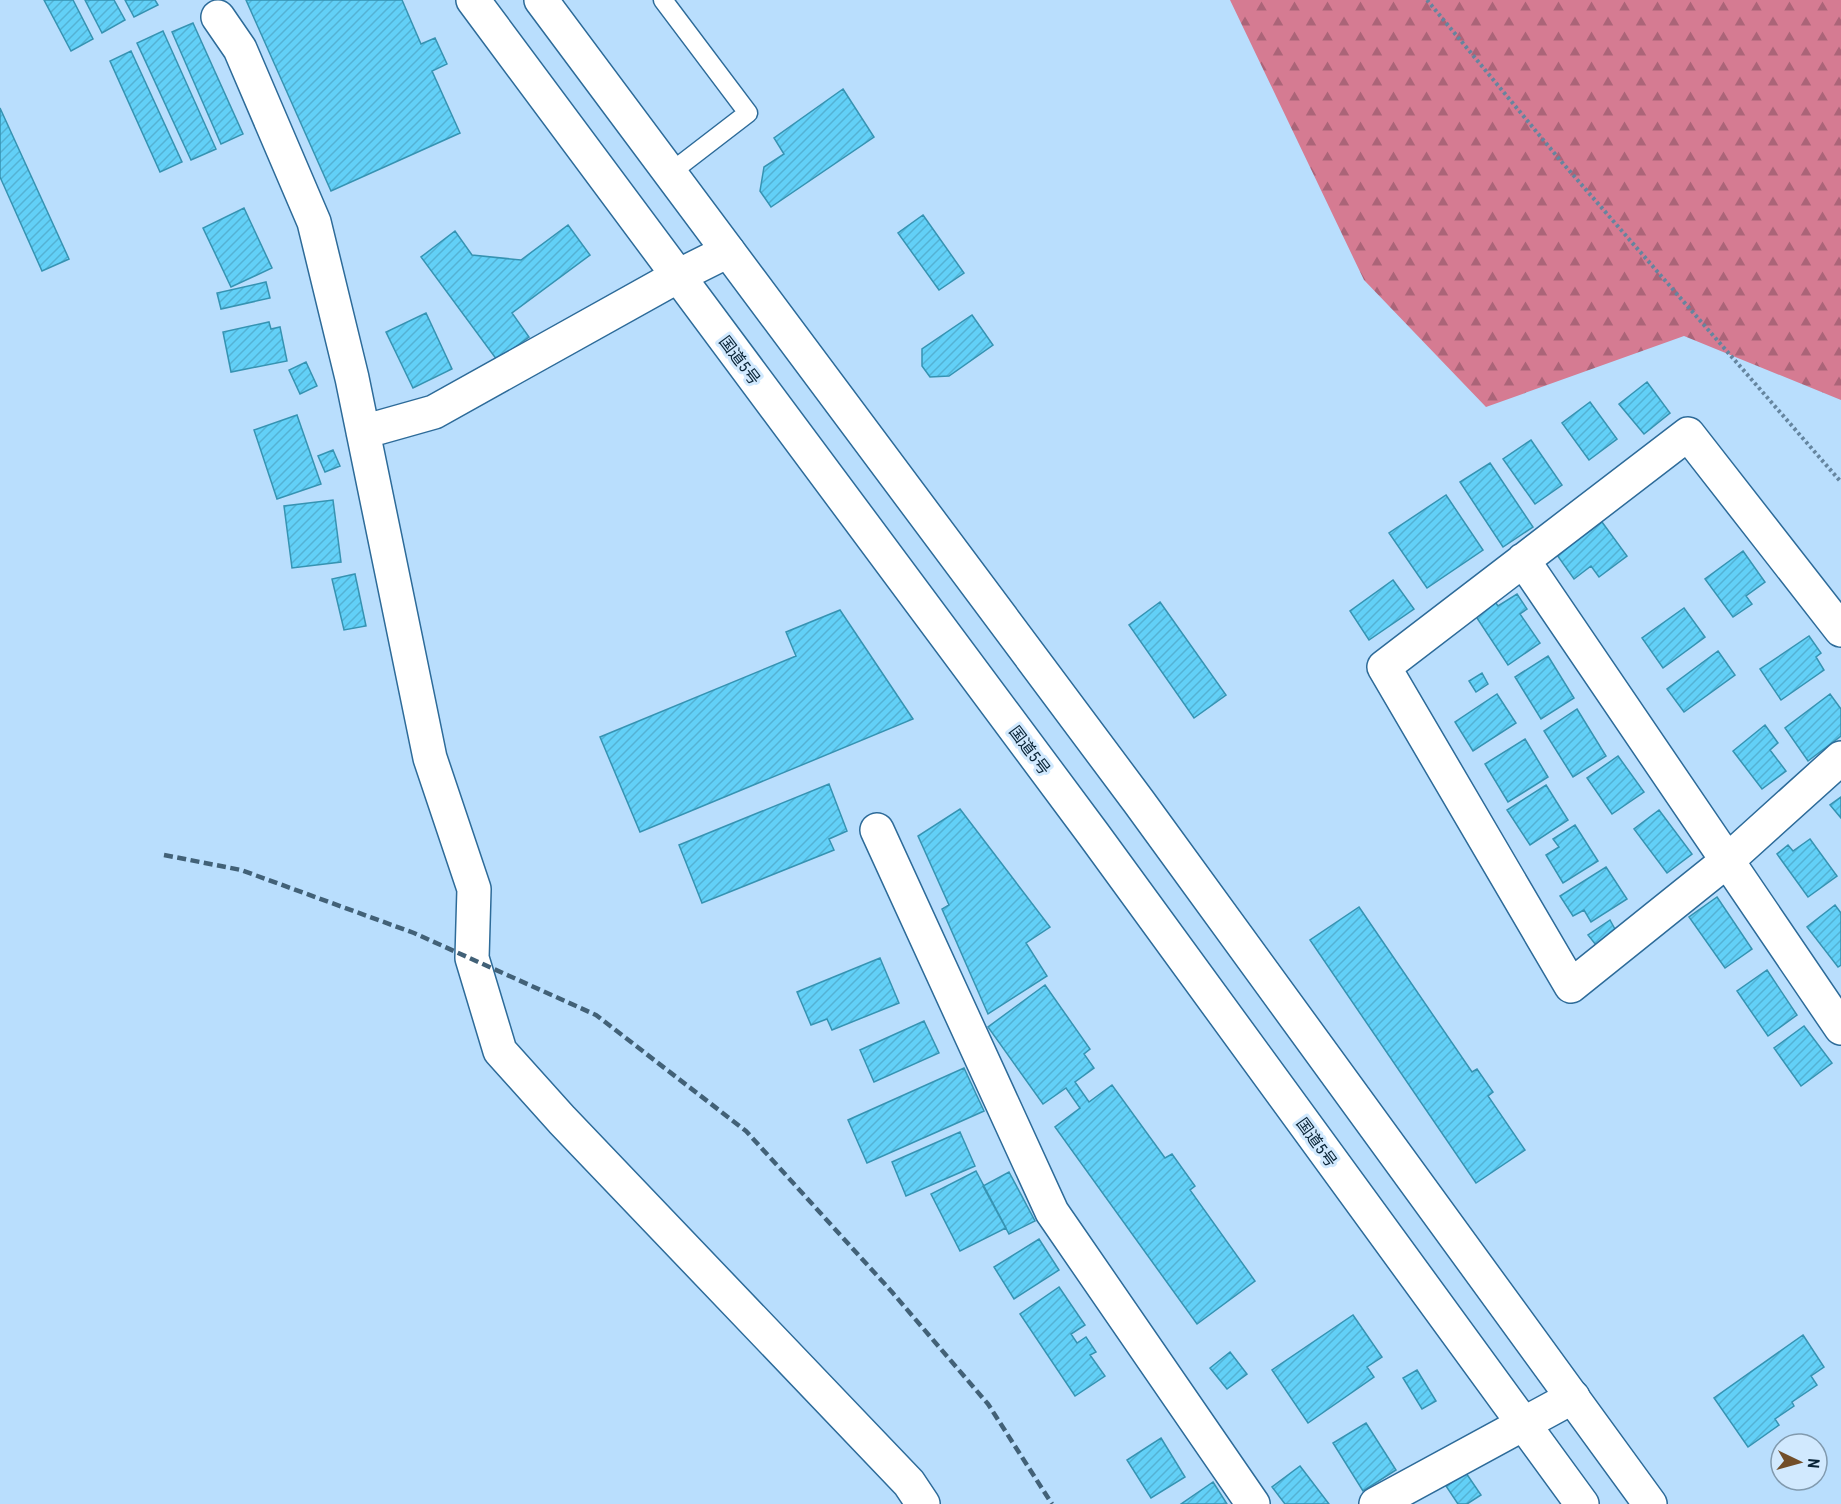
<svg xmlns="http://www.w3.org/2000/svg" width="1841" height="1504" viewBox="0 0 1841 1504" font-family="'Roboto Condensed','Noto Sans JP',sans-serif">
	<defs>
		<pattern id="forest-firs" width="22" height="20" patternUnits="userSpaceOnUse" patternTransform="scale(1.5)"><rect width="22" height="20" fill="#d57b92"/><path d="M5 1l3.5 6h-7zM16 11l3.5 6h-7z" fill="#ab6478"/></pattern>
		<pattern id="building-hatch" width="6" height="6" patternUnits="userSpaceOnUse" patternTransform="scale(1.5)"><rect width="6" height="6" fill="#62d0f7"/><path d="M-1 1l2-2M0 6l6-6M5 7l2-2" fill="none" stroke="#54b2d4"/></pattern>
	</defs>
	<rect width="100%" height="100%" fill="#b9defd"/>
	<path fill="url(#forest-firs)" d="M1230,0H1841V400L1684,336L1486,407L1364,280Z"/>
	<path fill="url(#building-hatch)" stroke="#3693b2" stroke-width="1.5" d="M44,0H73L93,39L71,51Z
		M85,0H114L125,20L102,33Z
		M125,0H155L158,5L134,17Z
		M246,0H402L421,44L435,38L447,64L432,71L460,133L331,191Z
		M193,23L243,134L221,144L172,32Z
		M163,31L216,149L191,160L137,43Z
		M131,51L182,162L160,172L110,61Z
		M843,89L874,137L771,207L760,191L764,167L784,154L774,138Z
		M0,108L69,259L42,271L0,177Z
		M244,208L272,268L231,287L203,228Z
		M923,215L964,273L939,290L898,233Z
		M568,225L590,255L512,313L529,337L497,360L421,257L455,231L472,255L521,260Z
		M266,282L270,298L221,309L217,293Z
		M426,313L452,369L413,388L386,332Z
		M972,315L993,345L949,376L930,377L922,366V349Z
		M269,322L271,329L280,327L287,361L231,372L223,332Z
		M306,362L317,386L300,394L289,370Z
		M1647,382L1670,413L1644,434L1619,404Z
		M1590,402L1617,439L1589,460L1562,423Z
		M297,415L321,484L277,499L254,430Z
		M1531,440L1562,485L1535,504L1503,459Z
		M333,450L340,466L325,472L318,456Z
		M1490,463L1533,527L1503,547L1460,482Z
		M1446,495L1483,550L1427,588L1389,533Z
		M333,500L341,562L292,568L284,506Z
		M1602,522L1627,556L1599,577L1591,566L1574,579L1557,555Z
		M1743,551L1765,582L1746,596L1752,604L1733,617L1705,579Z
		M355,574L366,626L344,630L332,579Z
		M1393,580L1414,609L1369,640L1350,611Z
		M1517,594L1527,609L1520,614L1540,643L1508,665L1473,612L1493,599L1498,606Z
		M1160,602L1226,695L1194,718L1129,625Z
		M1684,608L1705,637L1663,668L1642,638Z
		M840,610L913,719L640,832L600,737L796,656L786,632Z
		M1809,636L1821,653L1816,657L1824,670L1781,700L1760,669Z
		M1718,651L1735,675L1684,712L1667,689Z
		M1548,656L1574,698L1541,719L1515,677Z
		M1482,673L1488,684L1476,692L1469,681Z
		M1497,694L1516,723L1473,751L1455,722Z
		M1830,694L1841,709V736L1808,761L1785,728Z
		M1577,709L1606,756L1573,777L1544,731Z
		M1765,725L1778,743L1770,750L1786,771L1762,789L1733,751Z
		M1525,739L1548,777L1508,802L1485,764Z
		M1618,756L1644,792L1612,814L1587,778Z
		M829,784L847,831L829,839L834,850L702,903L679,845Z
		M1546,785L1568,820L1530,845L1507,810Z
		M1841,797V818L1830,805Z
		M960,809L1050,927L1026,943L1047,976L988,1014L942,909L949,905L918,836Z
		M1659,810L1692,854L1667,873L1634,829Z
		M1575,825L1598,861L1563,883L1546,855L1559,847L1553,839Z
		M1810,839L1837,876L1808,897L1777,854L1788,845L1793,851Z
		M1606,867L1627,899L1591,922L1584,910L1573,916L1560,896Z
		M1717,897L1752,949L1725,968L1689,917Z
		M1835,905L1841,913V965L1838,967L1807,927Z
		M1359,907L1472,1072L1477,1069L1493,1092L1488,1096L1525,1150L1476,1183L1310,940Z
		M1610,920L1616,931L1596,945L1588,935Z
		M880,958L899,1003L832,1030L827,1019L811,1025L797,992Z
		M1767,970L1797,1015L1768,1036L1737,991Z
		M1045,985L1090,1049L1084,1054L1094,1068L1075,1082L1089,1102L1112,1085L1165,1158L1172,1154L1195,1186L1190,1190L1255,1281L1197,1324L1055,1127L1080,1108L1066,1088L1043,1104L988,1027Z
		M924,1021L939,1053L874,1082L860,1050Z
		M1804,1026L1832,1063L1801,1086L1774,1048Z
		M964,1068L984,1111L867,1163L848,1120Z
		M960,1132L975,1166L906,1196L892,1162Z
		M976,1171L1006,1228L960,1251L931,1194Z
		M1009,1172L1035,1221L1009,1234L983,1186Z
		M1039,1239L1059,1270L1014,1299L994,1267Z
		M1059,1287L1085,1325L1071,1334L1077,1343L1086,1337L1096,1352L1090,1355L1105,1376L1075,1396L1020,1314Z
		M1353,1315L1382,1357L1367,1367L1374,1377L1308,1423L1272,1370Z
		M1803,1335L1824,1367L1811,1376L1817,1385L1792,1402L1794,1406L1775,1419L1779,1425L1748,1447L1714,1398Z
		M1230,1352L1247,1374L1227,1389L1210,1368Z
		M1417,1370L1436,1401L1422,1409L1403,1378Z
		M1366,1423L1396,1470L1363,1491L1333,1443Z
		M1161,1438L1185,1477L1151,1498L1127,1460Z
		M1300,1466L1329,1504H1285L1272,1487Z
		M1466,1473L1481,1495L1467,1504H1458L1446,1486Z
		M1213,1482L1227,1504H1181Z"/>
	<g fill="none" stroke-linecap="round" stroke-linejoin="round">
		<defs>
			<path id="lane" d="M663,0L748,113L670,173"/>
			<path id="street" d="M218,17L240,49L314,222L352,378L430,758L474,889L472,958L500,1051L562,1120L909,1483L923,1504
				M363,432L434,412L678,276L728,251
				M1523,560L1841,1028
				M1841,630L1688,434L1384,667L1571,986L1728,860L1841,758
				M877,830L1052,1212L1253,1504
				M1376,1504L1573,1397"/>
			<path id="highway" d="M473,0L1094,835L1582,1504
				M541,0L1139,802L1650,1504"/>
		</defs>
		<use href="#lane" stroke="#2d6b99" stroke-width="21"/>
		<use href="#street" stroke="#2d6b99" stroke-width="36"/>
		<use href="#highway" stroke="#2d6b99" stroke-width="36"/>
		<path stroke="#65859f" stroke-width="4" stroke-dasharray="3 3" stroke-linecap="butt" d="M1427,0L1560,160L1841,482"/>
		<use href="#lane" stroke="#fff" stroke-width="18"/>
		<use href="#street" stroke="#fff" stroke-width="33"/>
		<use href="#highway" stroke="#fff" stroke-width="33"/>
		<path stroke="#426177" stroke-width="4.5" stroke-dasharray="9 4.5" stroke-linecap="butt" d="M164,855L241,870L414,933L596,1015L746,1131L892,1292L988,1404L1052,1504"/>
	</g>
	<g text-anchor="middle" stroke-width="6" stroke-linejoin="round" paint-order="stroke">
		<g font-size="16" fill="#082336" stroke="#d1e9fe">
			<text transform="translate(740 360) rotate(53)" y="6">国道5号</text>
			<text transform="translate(1030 750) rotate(53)" y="6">国道5号</text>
			<text transform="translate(1317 1142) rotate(54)" y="6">国道5号</text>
		</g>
	</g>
	<g transform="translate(1799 1462) rotate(95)"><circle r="28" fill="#d1e9fe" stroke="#819aae" stroke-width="1.5"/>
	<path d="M0-4.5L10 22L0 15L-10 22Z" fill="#724e29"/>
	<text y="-9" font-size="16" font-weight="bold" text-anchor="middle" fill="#082336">N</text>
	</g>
</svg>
